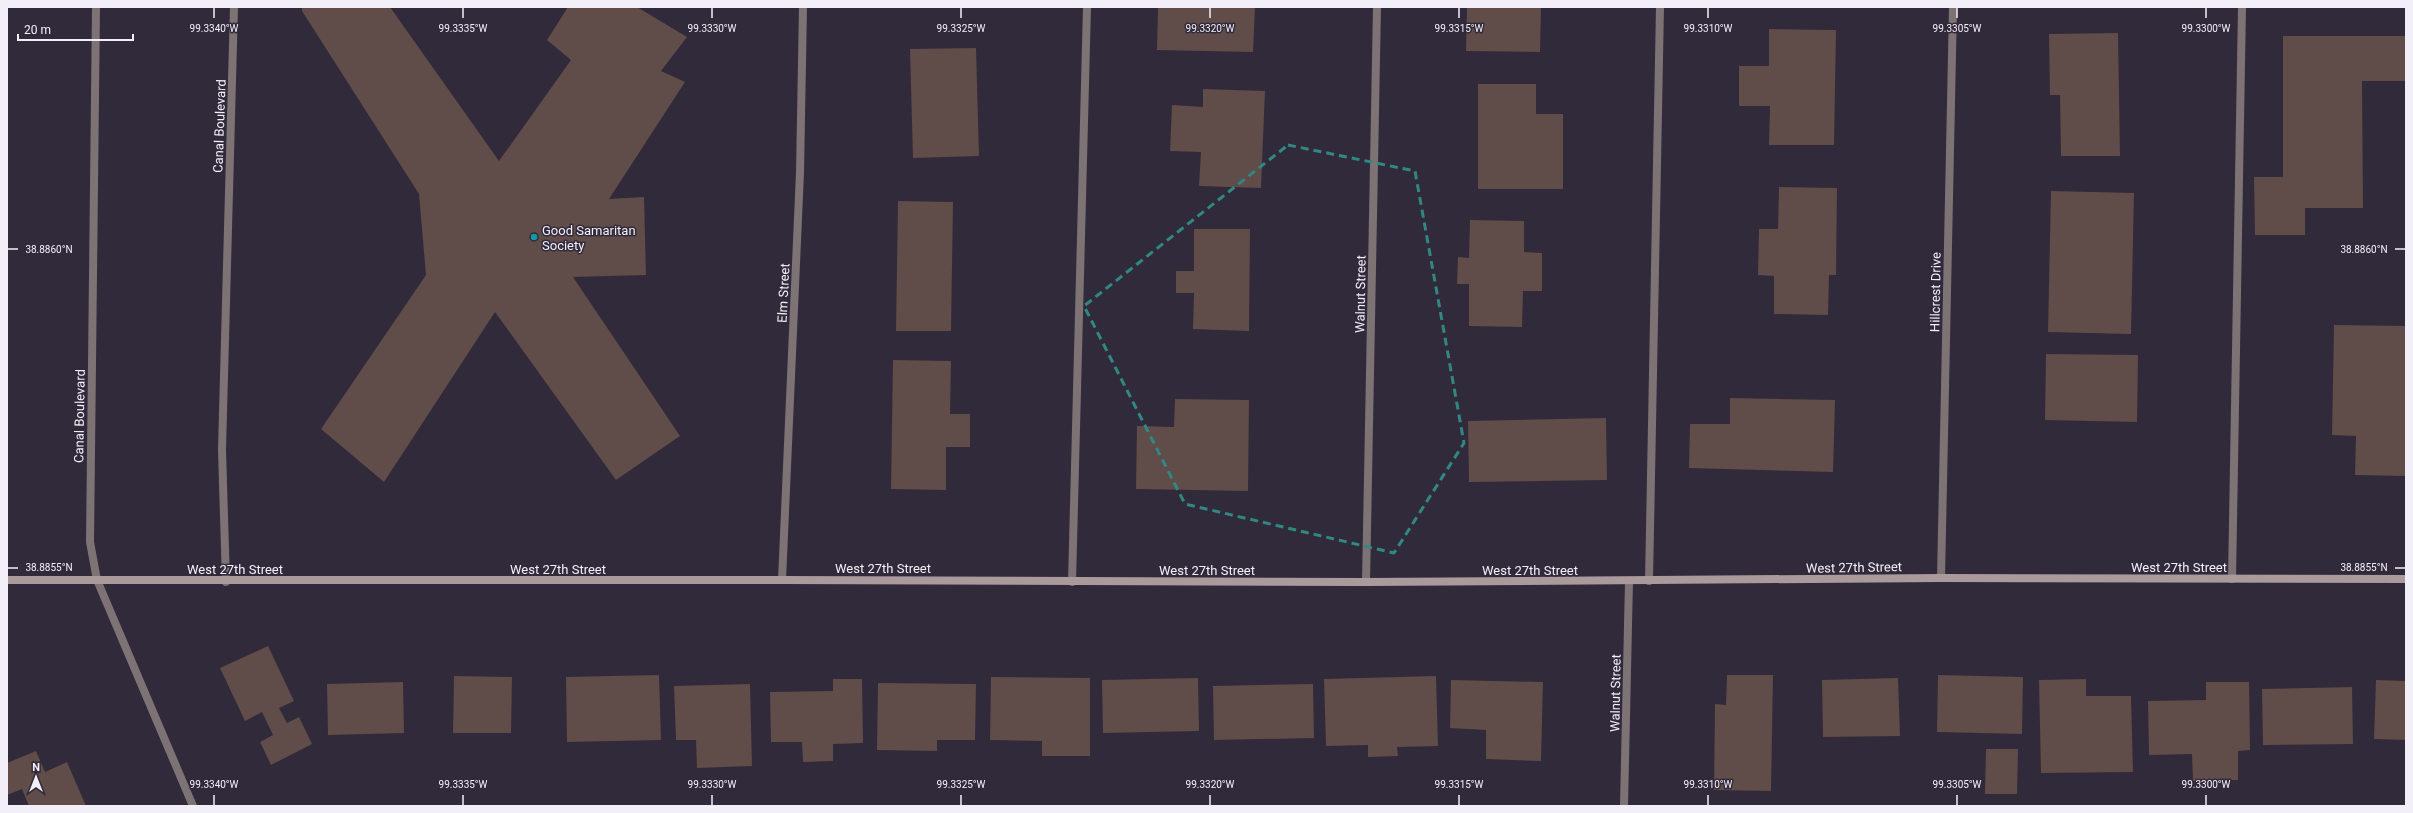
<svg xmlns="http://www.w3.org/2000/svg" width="2413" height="813" viewBox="0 0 2413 813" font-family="Roboto,sans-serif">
	<rect width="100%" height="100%" fill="#312a3a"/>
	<path fill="#604c48" d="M302,7H390L499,161L571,60L547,40L568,7H637L687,37L661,71L685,82L609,199L644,197L646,275L573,277L680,436L616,480L495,312L384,482L321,429L426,275L419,194L302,11Z
		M1158,7H1255L1253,52L1157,50Z
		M1467,7H1541L1540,52L1466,51Z
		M1769,29L1836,30L1834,145H1769L1770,106H1739V66H1769Z
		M2118,33L2120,156H2061L2060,95H2050L2049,34Z
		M2283,36H2406V81H2362L2363,208H2305V235H2255L2254,177H2283Z
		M976,48L979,156L913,158L910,49Z
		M1478,84H1536V114H1563V189H1478Z
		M1203,89L1265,91L1261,188L1199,186L1201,152L1170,151L1172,105L1203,107Z
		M1779,187L1837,188L1836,275H1829L1828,315L1774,314V276L1758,275L1759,229H1778Z
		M2051,191L2134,193L2131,334L2048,332Z
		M898,201L953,202L951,331H896Z
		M1470,220L1524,221V252L1542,253V291H1523L1522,327L1469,326V284H1457L1458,257L1469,258Z
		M1194,229H1250L1249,331L1193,329L1194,293H1176V271H1194Z
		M2334,325L2406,326V476L2355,475L2356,436L2332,435Z
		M2046,354L2138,355L2137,422L2045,420Z
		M893,360L951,361L950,414H970V447H946V490L891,489Z
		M1730,398L1835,400L1833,472L1689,468L1690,424H1730Z
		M1175,399L1249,400L1248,491L1136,489L1137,426L1174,427Z
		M1606,418L1607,480L1469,482L1468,421Z
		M268,646L294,701L279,708L287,723L299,717L312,744L271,765L260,742L273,735L262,712L245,721L220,668Z
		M659,675L661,740L567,742L566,677Z
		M1727,675H1773L1771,791L1714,790L1715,704L1726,705Z
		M1938,675L2023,677L2022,734L1937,732Z
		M454,676L512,677L511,733H453Z
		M1436,676L1438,746L1397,747L1398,756L1368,757V745L1326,746L1324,679Z
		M991,677L1090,678V756H1042V741L990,740Z
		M1198,678L1199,731L1103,733L1102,680Z
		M1898,678L1900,736L1823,737L1822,680Z
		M833,679H862L863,743L833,744V761L803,762L802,742H771L770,692L833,691Z
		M2086,679V696H2131L2133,772L2041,773L2039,680Z
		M1451,680L1543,682L1541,761L1486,759V730L1450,728Z
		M2376,680L2406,681V740L2374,739Z
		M403,682L404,733L328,735L327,684Z
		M2206,682H2249L2250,750L2238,751V780L2193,781L2192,754L2149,755L2148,701L2206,700Z
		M878,683L976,684L975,740H937V751L877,750Z
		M750,684L752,766L697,768L696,740H676L674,686Z
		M1313,684L1314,738L1214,740L1213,686Z
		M2352,687L2353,744L2263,745L2262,689Z
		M1986,749H2018L2017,794H1985Z
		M36,751L45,772L67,762L86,806H29L22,789L7,795V763Z"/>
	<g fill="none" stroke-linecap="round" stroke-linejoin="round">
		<path stroke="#7d7374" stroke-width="8" d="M2232,579L2242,7
			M1649,581L1660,7
			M1072,582L1087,7"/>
		<path stroke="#7d7374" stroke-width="8" d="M96,7L90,542L97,580L193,806
			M1941,578L1953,7
			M782,580L800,173L803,7
			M226,582L222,450L234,7
			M1366,582L1377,7
			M1624,806L1629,581"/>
		<path stroke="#ab9a9c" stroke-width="8" d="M7,580H782L1366,582L1941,578L2406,579"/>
	</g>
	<path fill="none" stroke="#318883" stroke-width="3" stroke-dasharray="8 5" stroke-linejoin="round" d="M1288,145L1415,171L1464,443L1394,553L1185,504L1084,306Z"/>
	<path fill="none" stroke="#f3eff9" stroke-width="1.5" d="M214,8V18M463,8V18M712,8V18M961,8V18M1210,8V18M1459,8V18M1708,8V18M1957,8V18M2206,8V18M8,249H18M2395,249H2405M8,568H18M2395,568H2405M214,795V805M463,795V805M712,795V805M961,795V805M1210,795V805M1459,795V805M1708,795V805M1957,795V805M2206,795V805"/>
	<circle fill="#0f9aa8" stroke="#312a3a" stroke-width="1.5" cx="534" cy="237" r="4"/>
	<g text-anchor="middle" stroke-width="3" stroke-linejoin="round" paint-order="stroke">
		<g font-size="13" fill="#f3eff9" stroke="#312a3a">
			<text transform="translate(219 126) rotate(-88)" y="5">Canal Boulevard</text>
			<text transform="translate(1935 292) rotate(-89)" y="5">Hillcrest Drive</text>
			<text transform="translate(783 293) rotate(-87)" y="5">Elm Street</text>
			<text transform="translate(1360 294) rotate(-89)" y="5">Walnut Street</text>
			<text transform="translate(79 416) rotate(-89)" y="5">Canal Boulevard</text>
			<text transform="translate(1854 567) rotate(-1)" y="5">West 27th Street</text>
			<text x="2179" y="572">West 27th Street</text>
			<text x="883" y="573">West 27th Street</text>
			<text x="235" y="574">West 27th Street</text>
			<text x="558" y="574">West 27th Street</text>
			<text x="1207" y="575">West 27th Street</text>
			<text x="1530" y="575">West 27th Street</text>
			<text transform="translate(1615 693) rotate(-89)" y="5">Walnut Street</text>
		</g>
		<g font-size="13" fill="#f3eff9" stroke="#312a3a" text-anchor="start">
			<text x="542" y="235">Good Samaritan<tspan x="542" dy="15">Society</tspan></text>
		</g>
	</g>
	<g font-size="10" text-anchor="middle" fill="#f3eff9" stroke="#312a3a" stroke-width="3" stroke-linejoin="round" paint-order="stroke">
		<text x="214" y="32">99.3340°W</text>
		<text x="463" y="32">99.3335°W</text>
		<text x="712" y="32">99.3330°W</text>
		<text x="961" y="32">99.3325°W</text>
		<text x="1210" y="32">99.3320°W</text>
		<text x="1459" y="32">99.3315°W</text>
		<text x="1708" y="32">99.3310°W</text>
		<text x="1957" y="32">99.3305°W</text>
		<text x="2206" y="32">99.3300°W</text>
		<text x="49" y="253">38.8860°N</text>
		<text x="2364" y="253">38.8860°N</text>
		<text x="49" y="571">38.8855°N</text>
		<text x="2364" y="571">38.8855°N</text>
		<text x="214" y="788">99.3340°W</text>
		<text x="463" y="788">99.3335°W</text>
		<text x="712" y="788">99.3330°W</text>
		<text x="961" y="788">99.3325°W</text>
		<text x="1210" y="788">99.3320°W</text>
		<text x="1459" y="788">99.3315°W</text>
		<text x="1708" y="788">99.3310°W</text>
		<text x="1957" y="788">99.3305°W</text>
		<text x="2206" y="788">99.3300°W</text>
	</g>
	<rect width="2413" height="813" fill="none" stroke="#f3eff9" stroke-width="16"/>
	<g transform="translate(36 777)" stroke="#312a3a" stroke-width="3" paint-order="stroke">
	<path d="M0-3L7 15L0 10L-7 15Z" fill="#f3eff9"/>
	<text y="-6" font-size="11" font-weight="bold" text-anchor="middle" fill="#f3eff9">N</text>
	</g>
	<path d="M18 34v6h115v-6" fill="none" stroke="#f3eff9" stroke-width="2"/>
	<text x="24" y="34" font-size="12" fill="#f3eff9" stroke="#312a3a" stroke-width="3" paint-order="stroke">20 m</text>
</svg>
